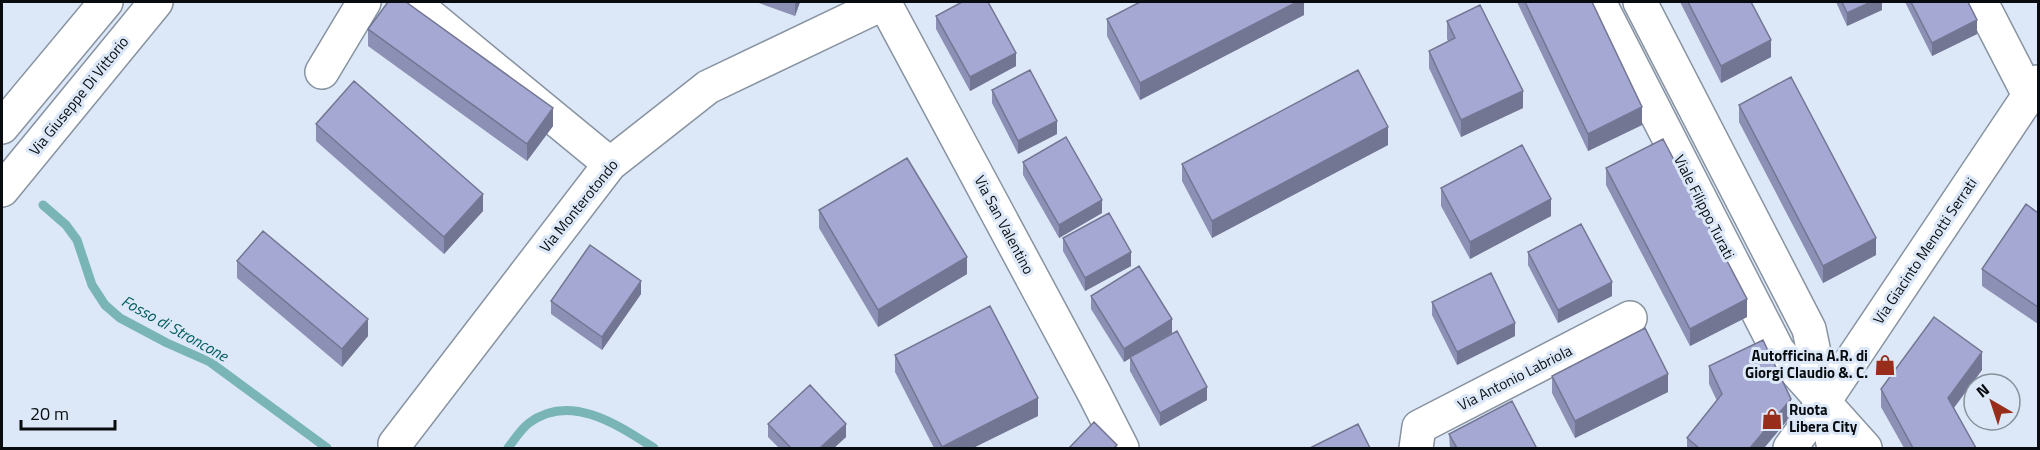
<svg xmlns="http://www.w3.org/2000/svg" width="2040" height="450" viewBox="0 0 2040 450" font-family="'Titillium Web',sans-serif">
	<rect width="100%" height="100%" fill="#dce8f7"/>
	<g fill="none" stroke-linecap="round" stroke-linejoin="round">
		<path stroke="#79b5b6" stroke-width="9" d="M43,205L66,225L77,240L92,285L105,305L120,318L167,343L210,362L327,448
			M508,448C514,440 521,429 529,423C570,392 618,425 654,448"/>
		<defs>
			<path id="minor" d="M413,2L610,164
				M1599,2L1778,351L1865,448
				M1640,2L1809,329L1834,448
				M1981,2L2029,95
				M322,72L364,2
				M395,444L610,164L708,87L884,3
				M1416,448L1419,427L1630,318
				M1790,448L1823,403L2038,82"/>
			<path id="major" d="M884,2L1094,393L1122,448
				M2,127L106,2
				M2,190L156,2"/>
		</defs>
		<use href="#minor" stroke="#8893a1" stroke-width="36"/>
		<use href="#major" stroke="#8893a1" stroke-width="36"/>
		<use href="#minor" stroke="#fff" stroke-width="33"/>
		<use href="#major" stroke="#fff" stroke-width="33"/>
	</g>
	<path fill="#8d90b5" d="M756,2H800L795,16Z
		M1304,2V15L1140,100L1107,36V19Z
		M1517,2H1592L1642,125L1588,151Z
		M1680,2H1751L1771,57L1721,83Z
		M1836,2H1882V10L1847,26Z
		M1905,2H1968L1977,34L1932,56Z
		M936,16L1016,66L970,91L936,29Z
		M1447,21L1523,108L1461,137L1429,68V51L1448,41L1447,39Z
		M368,29L553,126L527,161L368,46Z
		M992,90L1057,134L1018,154L992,103Z
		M1739,105L1876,255L1823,283L1739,122Z
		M316,124L483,211L444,254L316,141Z
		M1388,145L1212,238L1182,181V164Z
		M1023,162L1102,213L1059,238L1023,175Z
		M1606,168L1747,317L1690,346L1606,185Z
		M1441,188L1551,216L1470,259L1441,206Z
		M819,210L967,274L878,327L819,228Z
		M2038,213V324L1982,286V269Z
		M1063,238L1131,266L1085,291L1063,251Z
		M1528,252L1612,296L1558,323L1528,265Z
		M237,261L368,336L342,367L237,278Z
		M641,294L602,350L551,314V301Z
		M1091,296L1172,333L1146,348L1207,400L1160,426L1130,371V358L1124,362L1091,309Z
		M1432,302L1515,336L1457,365L1432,315Z
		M895,355L1038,416L973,448H934L895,372Z
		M1709,366L1791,416L1764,448H1687V438L1717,401L1709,384Z
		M1982,370L1954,408L1976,448H1904L1881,407V389Z
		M1552,376L1668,392L1575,438L1552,393Z
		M768,424L846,437L834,448H779L768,437Z
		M1449,434L1536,448H1450Z"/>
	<path fill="#737693" d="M795,2H800L795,16Z
		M1297,2H1304V15L1140,100V83Z
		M1871,2H1882V10L1847,26V13Z
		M1977,20V34L1932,56V43Z
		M1771,40V57L1721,83V66Z
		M1016,53V66L970,91V77Z
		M1523,91V108L1461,137V120Z
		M1642,107V125L1588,151V134Z
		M553,108V126L527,161V144Z
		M1057,121V134L1018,154V141Z
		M1388,127V145L1212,238V221Z
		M483,194V211L444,254V237Z
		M1551,199V216L1470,259V242Z
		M1102,200V213L1059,238V225Z
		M1876,238V255L1823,283V266Z
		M1131,252V266L1085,291V278Z
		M967,257V274L878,327V310Z
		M641,281V294L602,350V337Z
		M1612,282V296L1558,323V310Z
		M1747,299V317L1690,346V329Z
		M368,319V336L342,367V349Z
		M1172,319V333L1124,362V349Z
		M1515,323V336L1457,365V352Z
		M1982,352V370L1948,415V398Z
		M1668,374V392L1575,438V421Z
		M1207,387V400L1160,426V413Z
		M1038,398V416L973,448H942V447Z
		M1791,399V416L1764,448H1750Z
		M846,424V437L834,448H820Z"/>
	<path fill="#a4a8d2" stroke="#737693" stroke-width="1.5" d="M388,2H406L553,108L527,144L368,29Z
		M962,2H988L1016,53L970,77L936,16Z
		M1140,2H1297L1140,83L1107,19Z
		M1525,2H1592L1642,107L1588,134Z
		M1688,2H1751L1771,40L1721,66Z
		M1842,2H1871L1847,13Z
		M1911,2H1968L1977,20L1932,43Z
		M1480,5L1523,91L1461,120L1429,51L1455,38L1447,21Z
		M1030,70L1057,121L1018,141L992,90Z
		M1358,70L1388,127L1212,221L1182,164Z
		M1791,77L1876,238L1823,266L1739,105Z
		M354,81L483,194L444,237L316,124Z
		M1066,137L1102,200L1059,225L1023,162Z
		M1663,139L1747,299L1690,329L1606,168Z
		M1522,145L1551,199L1470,242L1441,188Z
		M907,158L967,257L878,310L819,210Z
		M2026,204L2038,213V307L1982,269Z
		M1109,213L1131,252L1085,278L1063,238Z
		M1581,224L1612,282L1558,310L1528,252Z
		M263,231L368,319L342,349L237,261Z
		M590,245L641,281L602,337L551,301Z
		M1139,266L1172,319L1124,349L1091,296Z
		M1491,273L1515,323L1457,352L1432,302Z
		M990,306L1038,398L942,447L895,355Z
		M1934,317L1982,352L1948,398L1976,448H1913L1881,389Z
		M1645,328L1668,374L1575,421L1552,376Z
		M1177,331L1207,387L1160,413L1130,357Z
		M1763,340L1791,399L1750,448H1699L1687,438L1722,394L1709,366Z
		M810,385L846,424L820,448H791L768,424Z
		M1512,401L1536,447L1534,448H1457L1449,434Z
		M1094,422L1117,445L1114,448H1069Z
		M1358,424L1370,448H1310Z"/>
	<defs>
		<symbol id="shop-bare" viewBox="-9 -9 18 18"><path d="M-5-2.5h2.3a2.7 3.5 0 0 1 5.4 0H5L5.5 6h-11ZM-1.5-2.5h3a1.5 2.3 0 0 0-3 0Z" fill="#972d1a" stroke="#dce8f7" stroke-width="2.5" paint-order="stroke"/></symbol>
	</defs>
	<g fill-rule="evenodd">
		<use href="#shop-bare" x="1870" y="350" width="30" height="30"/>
		<use href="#shop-bare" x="1757" y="404" width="30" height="30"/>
	</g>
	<g text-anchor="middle" stroke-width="6" stroke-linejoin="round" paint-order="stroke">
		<g font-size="15" fill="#080c10" stroke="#dce8f7">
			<text transform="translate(79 96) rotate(-51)" y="5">Via Giuseppe Di Vittorio</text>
			<text transform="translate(579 206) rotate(-51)" y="5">Via Monterotondo</text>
			<text transform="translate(1704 207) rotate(63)" y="5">Viale Filippo Turati</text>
			<text transform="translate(1004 225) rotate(62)" y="5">Via San Valentino</text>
			<text transform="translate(1925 251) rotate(-56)" y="5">Via Giacinto Menotti Serrati</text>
			<text transform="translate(1515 378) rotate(-27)" y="5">Via Antonio Labriola</text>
		</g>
		<g font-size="15" font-weight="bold" fill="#080c10" stroke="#dce8f7" text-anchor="end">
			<text x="1868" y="361">Autofficina A.R. di<tspan x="1868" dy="17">Giorgi Claudio &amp;. C.</tspan></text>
			<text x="1789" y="415" text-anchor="start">Ruota<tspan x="1789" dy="17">Libera City</tspan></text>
		</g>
		<g font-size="16" font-style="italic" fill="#015c5e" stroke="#dce8f7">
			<text transform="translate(175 328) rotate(29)" y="6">Fosso di Stroncone</text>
		</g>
	</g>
	<rect width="2040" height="450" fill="none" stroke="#080c10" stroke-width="6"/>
	<g transform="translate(1992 402) rotate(321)"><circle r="28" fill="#dce8f7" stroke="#87909b" stroke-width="1.5"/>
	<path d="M0-4.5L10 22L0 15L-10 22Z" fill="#972d1a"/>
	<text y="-9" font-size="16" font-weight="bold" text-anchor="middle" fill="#080c10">N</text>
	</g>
	<path d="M21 420v9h94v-9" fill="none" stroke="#080c10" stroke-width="3"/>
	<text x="30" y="420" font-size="18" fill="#080c10" stroke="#dce8f7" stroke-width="4.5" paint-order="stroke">20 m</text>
</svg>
